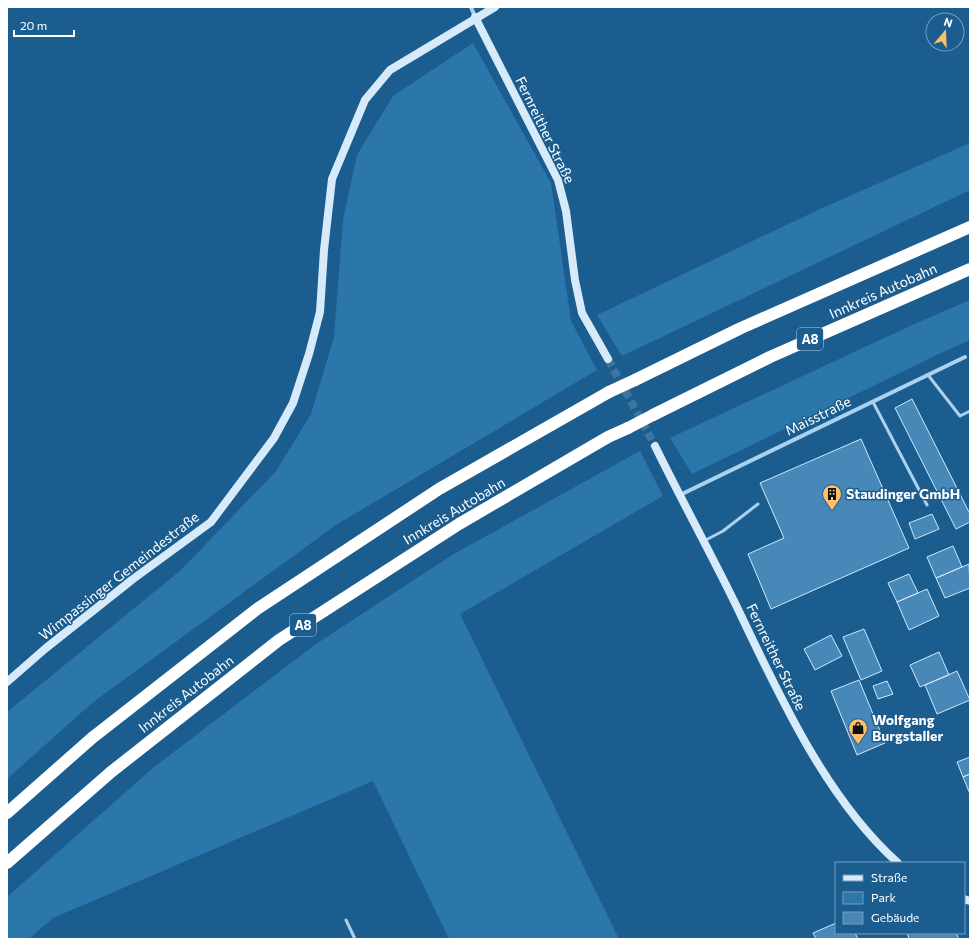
<svg xmlns="http://www.w3.org/2000/svg" width="977" height="946" viewBox="0 0 977 946" font-family="Commissioner,sans-serif">
	<rect width="100%" height="100%" fill="#1b5d8f"/>
	<path fill="#2b76ab" d="M473,43L551,183L571,321L597,370L336,525L92,703L7,779V712L181,570L276,471L311,414L334,337L343,219L357,155L393,96Z
		M970,143V190L622,356L597,315L820,209Z
		M970,300V340L941,353L692,474L670,438L912,325Z
		M640,451L663,496L460,614L619,939H449L373,781L53,918L29,939H7V897L154,767L316,644L452,555Z"/>
	<path fill="#4888b8" stroke="#cfe8fa" d="M912,399L970,514V522L956,529L895,408Z
		M861,439L909,548L771,609L748,554L784,538L760,483Z
		M932,514L939,529L915,539L909,523Z
		M953,546L962,567L936,578L927,557Z
		M969,564L970,588L945,598L936,578Z
		M909,574L918,593L897,602L888,583Z
		M927,589L939,616L909,630L897,602Z
		M864,629L882,671L861,680L843,637Z
		M831,635L842,656L815,670L804,649Z
		M939,652L949,675L920,687L910,665Z
		M957,671L970,700L937,714L925,685Z
		M859,680L885,743L857,755L831,691Z
		M887,681L893,694L878,699L873,686Z
		M970,757V774L963,777L957,762Z
		M970,774V794L963,777Z
		M836,923V933H855L858,939H816L813,933Z
		M907,933H956L959,939H909Z"/>
	<g fill="none" stroke-linecap="round" stroke-linejoin="round">
		<path stroke="#3d75a0" stroke-width="8" stroke-dasharray="8 4" stroke-linecap="butt" d="M608,359L655,446"/>
		<path stroke="#aad1ee" stroke-width="3" d="M928,375L960,416L970,411
			M873,402L927,505
			M704,541L723,531L758,504
			M346,920L355,939"/>
		<path stroke="#aad1ee" stroke-width="4" d="M471,7L475,17
			M680,495L965,357"/>
		<path stroke="#d6eafa" stroke-width="8" d="M475,17L558,180L566,211L575,280L582,313L608,359
			M655,446C681,499 709,550 735,603C777,690 824,797 898,863
			M7,682L46,648L133,579L211,522L274,438L293,403L309,354L320,312L324,250L332,179L365,100L390,70L495,7
			M964,899L970,901"/>
		<path stroke="#fff" stroke-width="12" d="M635,380L741,328L970,227
			M653,415L770,357L970,269
			M7,813L92,738L257,609L439,489L609,392
			M7,863L111,772L279,640L459,524L608,437L628,428"/>
		<path stroke="#fff" stroke-width="12" d="M609,392L635,380
			M628,428L653,415"/>
	</g>
	<defs>
		<symbol id="building-pin" viewBox="-11 -11 22 30"><path d="M0 17L-7.5 6A9.5 9.5 0 1 1 7.5 6Z" fill="#ffbf67" stroke="#1b5d8f"/><path d="M-4-6H4V6H1V3H-1V6H-4ZM-2.5-4.3h1.7v1.8h-1.7ZM.8-4.3h1.7v1.8H.8ZM-2.5-1h1.7V.8h-1.7ZM.8-1h1.7V.8H.8Z" fill="#111"/></symbol>
		<symbol id="shop-pin" viewBox="-11 -11 22 30"><path d="M0 17L-7.5 6A9.5 9.5 0 1 1 7.5 6Z" fill="#ffbf67" stroke="#1b5d8f"/><path d="M-5-2.5h2.3a2.7 3.5 0 0 1 5.4 0H5L5.5 6h-11ZM-1.5-2.5h3a1.5 2.3 0 0 0-3 0Z" fill="#111"/></symbol>
	</defs>
	<g fill-rule="evenodd">
		<use href="#building-pin" x="821" y="483" width="22" height="30"/>
		<use href="#shop-pin" x="847" y="717" width="22" height="30"/>
	</g>
	<g text-anchor="middle" stroke-width="3" stroke-linejoin="round" paint-order="stroke">
		<g fill="#1b5d8f" stroke="#bbcedd" stroke-width="1">
			<rect x="797" y="328" width="26" height="22" rx="3"/>
			<rect x="290" y="614" width="26" height="22" rx="3"/>
		</g>
		<g font-size="13" font-weight="bold" fill="#fff">
			<text x="810" y="344">A8</text>
			<text x="303" y="630">A8</text>
		</g>
		<g font-size="14" fill="#fff" stroke="#1b5d8f">
			<text transform="translate(545 130) rotate(64)" y="5">Fernreither Straße</text>
			<text transform="translate(883 291) rotate(-24)" y="5">Innkreis Autobahn</text>
			<text transform="translate(818 416) rotate(-26)" y="5">Maisstraße</text>
			<text transform="translate(454 511) rotate(-31)" y="5">Innkreis Autobahn</text>
			<text transform="translate(119 576) rotate(-38)" y="5">Wimpassinger Gemeindestraße</text>
			<text transform="translate(776 657) rotate(64)" y="5">Fernreither Straße</text>
			<text transform="translate(186 694) rotate(-38)" y="5">Innkreis Autobahn</text>
		</g>
		<g font-size="14" font-weight="bold" fill="#fff" stroke="#1b5d8f" text-anchor="start">
			<text x="846" y="499">Staudinger GmbH</text>
			<text x="872" y="725">Wolfgang<tspan x="872" dy="16">Burgstaller</tspan></text>
		</g>
	</g>
	<rect width="977" height="946" fill="none" stroke="#ffffff" stroke-width="16"/>
	<rect x="835" y="862" width="130" height="72" fill="#1b5d8f" stroke="#769ebc"/>
	<rect x="843" y="875" width="20" height="6" fill="#d6eafa" stroke="#769ebc"/>
	<text x="871" y="882" font-size="12" fill="#ffffff">Straße</text>
	<rect x="843" y="892" width="20" height="12" fill="#2b76ab" stroke="#769ebc"/>
	<text x="871" y="902" font-size="12" fill="#ffffff">Park</text>
	<rect x="843" y="912" width="20" height="12" fill="#4888b8" stroke="#769ebc"/>
	<text x="871" y="922" font-size="12" fill="#ffffff">Gebäude</text>
	<g transform="translate(945 32) rotate(19)"><circle r="19" fill="#1b5d8f" stroke="#769ebc"/>
	<path d="M0-3L7 15L0 10L-7 15Z" fill="#ffbf67"/>
	<text y="-6" font-size="11" font-weight="bold" text-anchor="middle" fill="#ffffff">N</text>
	</g>
	<path d="M14 30v6h60v-6" fill="none" stroke="#ffffff" stroke-width="2"/>
	<text x="20" y="30" font-size="12" fill="#ffffff" stroke="#1b5d8f" stroke-width="3" paint-order="stroke">20 m</text>
</svg>
